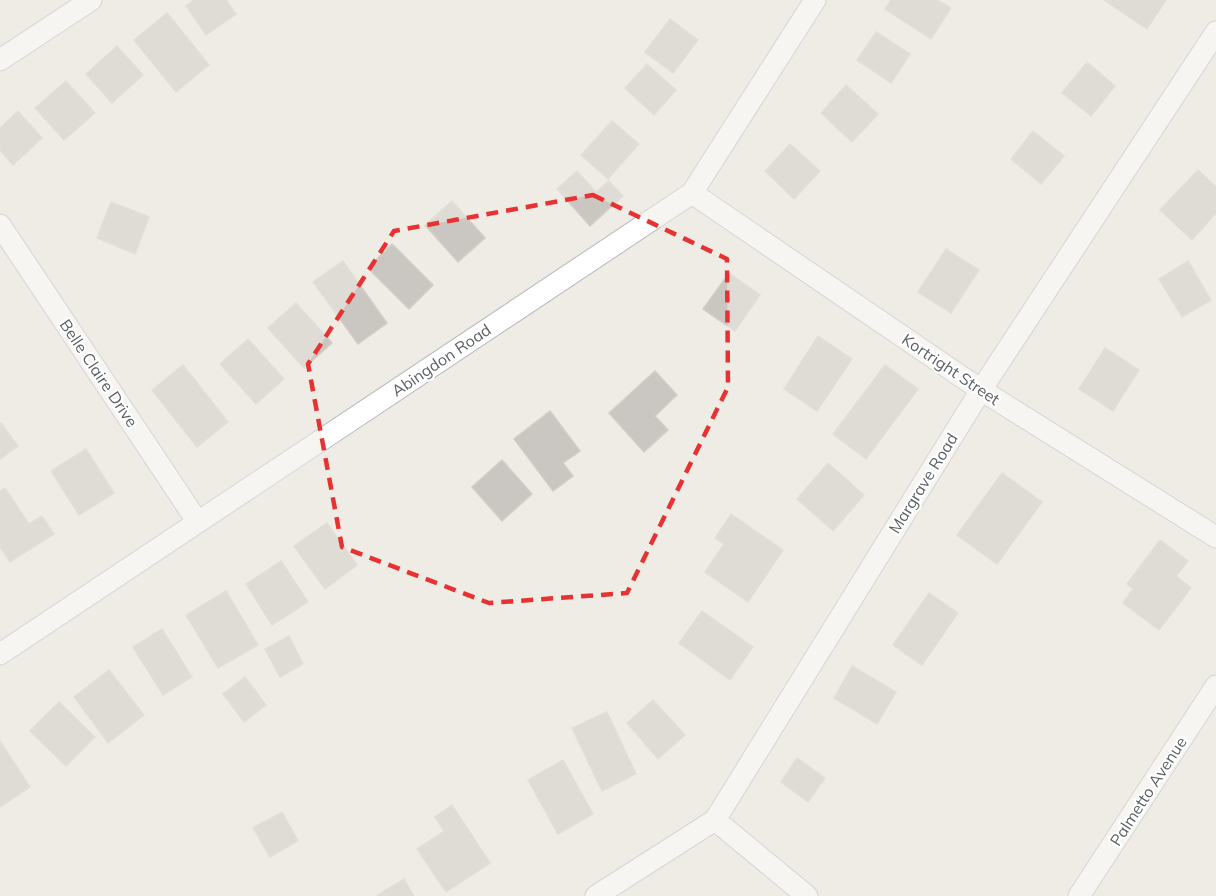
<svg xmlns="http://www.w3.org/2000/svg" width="1216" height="896" viewBox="0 0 1216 896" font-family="Mulish,sans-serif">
	<rect width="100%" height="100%" fill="#efece5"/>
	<path fill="#cac7c2" stroke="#d4cdc3" stroke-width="1.5" d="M194,0H226L236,14L206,35L186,6Z
		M891,0H937L951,8L931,39L885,9Z
		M1104,0H1166L1147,29Z
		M167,13L209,65L176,92L134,40Z
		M670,19L698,40L673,73L645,52Z
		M876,32L910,54L891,83L857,60Z
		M117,46L143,75L112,103L86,74Z
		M1087,62L1115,86L1091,116L1062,93Z
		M647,64L676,90L654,115L625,88Z
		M66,81L95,113L64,140L35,108Z
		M846,85L878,114L852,142L821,113Z
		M18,111L42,138L13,165L0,150V128Z
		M612,121L639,144L608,179L581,155Z
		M1033,131L1064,156L1041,184L1011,159Z
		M790,144L820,171L794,199L765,171Z
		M1198,170L1216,187V213L1192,240L1160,210Z
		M577,171L596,192L609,181L623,196L590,226L557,189Z
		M452,201L485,238L458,262L425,225Z
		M111,202L149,217L135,254L97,238Z
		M392,244L433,285L409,309L368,268Z
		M946,249L979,270L951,313L918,292Z
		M343,261L387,323L358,344L313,282Z
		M1188,261L1211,300L1182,317L1159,279Z
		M729,273L760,295L735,331L703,309Z
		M296,303L332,343L304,368L268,328Z
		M818,336L852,359L817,411L784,389Z
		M248,339L284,379L256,404L220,364Z
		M1105,348L1139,370L1113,411L1079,389Z
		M183,365L228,422L197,447L152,390Z
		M885,365L918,389L866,459L833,434Z
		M655,371L677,395L655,416L668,430L644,452L609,413Z
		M550,411L580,451L563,463L573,476L553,491L514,439Z
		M1,423L18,446L0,459V424Z
		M86,449L114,493L79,515L51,471Z
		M502,460L532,494L502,521L472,487Z
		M828,463L864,495L833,531L797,499Z
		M1002,473L1042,502L997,564L957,535Z
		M5,488L29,524L42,516L54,534L10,562L0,547V491Z
		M731,514L783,550L748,602L705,572L724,544L715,538Z
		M327,523L357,565L325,589L294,546Z
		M1160,540L1188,561L1176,576L1191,588L1159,630L1123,603L1133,589L1127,584Z
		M281,561L308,602L272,625L246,584Z
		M226,591L258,645L218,668L186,615Z
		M929,593L958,613L922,665L893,645Z
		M702,611L753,647L730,680L679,643Z
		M162,629L192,677L163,695L133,647Z
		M289,636L303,664L280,677L265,649Z
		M852,666L896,692L877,724L834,698Z
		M109,670L144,715L108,743L74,697Z
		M245,677L266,705L244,722L223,694Z
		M653,700L685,735L658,759L627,723Z
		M59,702L95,737L66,766L30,731Z
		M607,712L636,774L602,791L572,728Z
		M0,741L30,787L0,807Z
		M797,758L825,778L808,802L781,782Z
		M563,760L593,814L558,834L528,780Z
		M452,805L490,863L446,892L417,849L444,831L435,817Z
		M282,812L298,841L270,857L253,828Z
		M404,879L414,896H376Z"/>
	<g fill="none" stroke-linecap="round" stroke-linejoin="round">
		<defs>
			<path id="minor" d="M0,60L91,0
				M692,193L981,390L1216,537
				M0,225L197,521
				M0,654L692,193L815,0
				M715,820L807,896
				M596,896L715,820L981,390L1216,32
				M1079,896L1216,686"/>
		</defs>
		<use href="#minor" stroke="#b5b8bc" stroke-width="23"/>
		<use href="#minor" stroke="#fff" stroke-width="21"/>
	</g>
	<path d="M0 0H1216V896H0ZM593,195L727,259L728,387L627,593L489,603L342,547L308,364L394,231Z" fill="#efece5" fill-opacity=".55" fill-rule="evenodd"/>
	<path fill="none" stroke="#e83132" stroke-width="4.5" stroke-dasharray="12 8" stroke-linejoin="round" d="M593,195L727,259L728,387L627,593L489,603L342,547L308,364L394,231Z"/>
	<g text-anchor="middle" stroke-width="4.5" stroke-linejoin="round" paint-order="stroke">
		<g font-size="16" fill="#5c6165" stroke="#fff">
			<text transform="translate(441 360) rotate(-34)" y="6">Abingdon Road</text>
			<text transform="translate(951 369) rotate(34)" y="6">Kortright Street</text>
			<text transform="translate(99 373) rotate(56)" y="6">Belle Claire Drive</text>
			<text transform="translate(923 483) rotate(-58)" y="6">Margrave Road</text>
			<text transform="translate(1148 791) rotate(-57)" y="6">Palmetto Avenue</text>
		</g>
	</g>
</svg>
